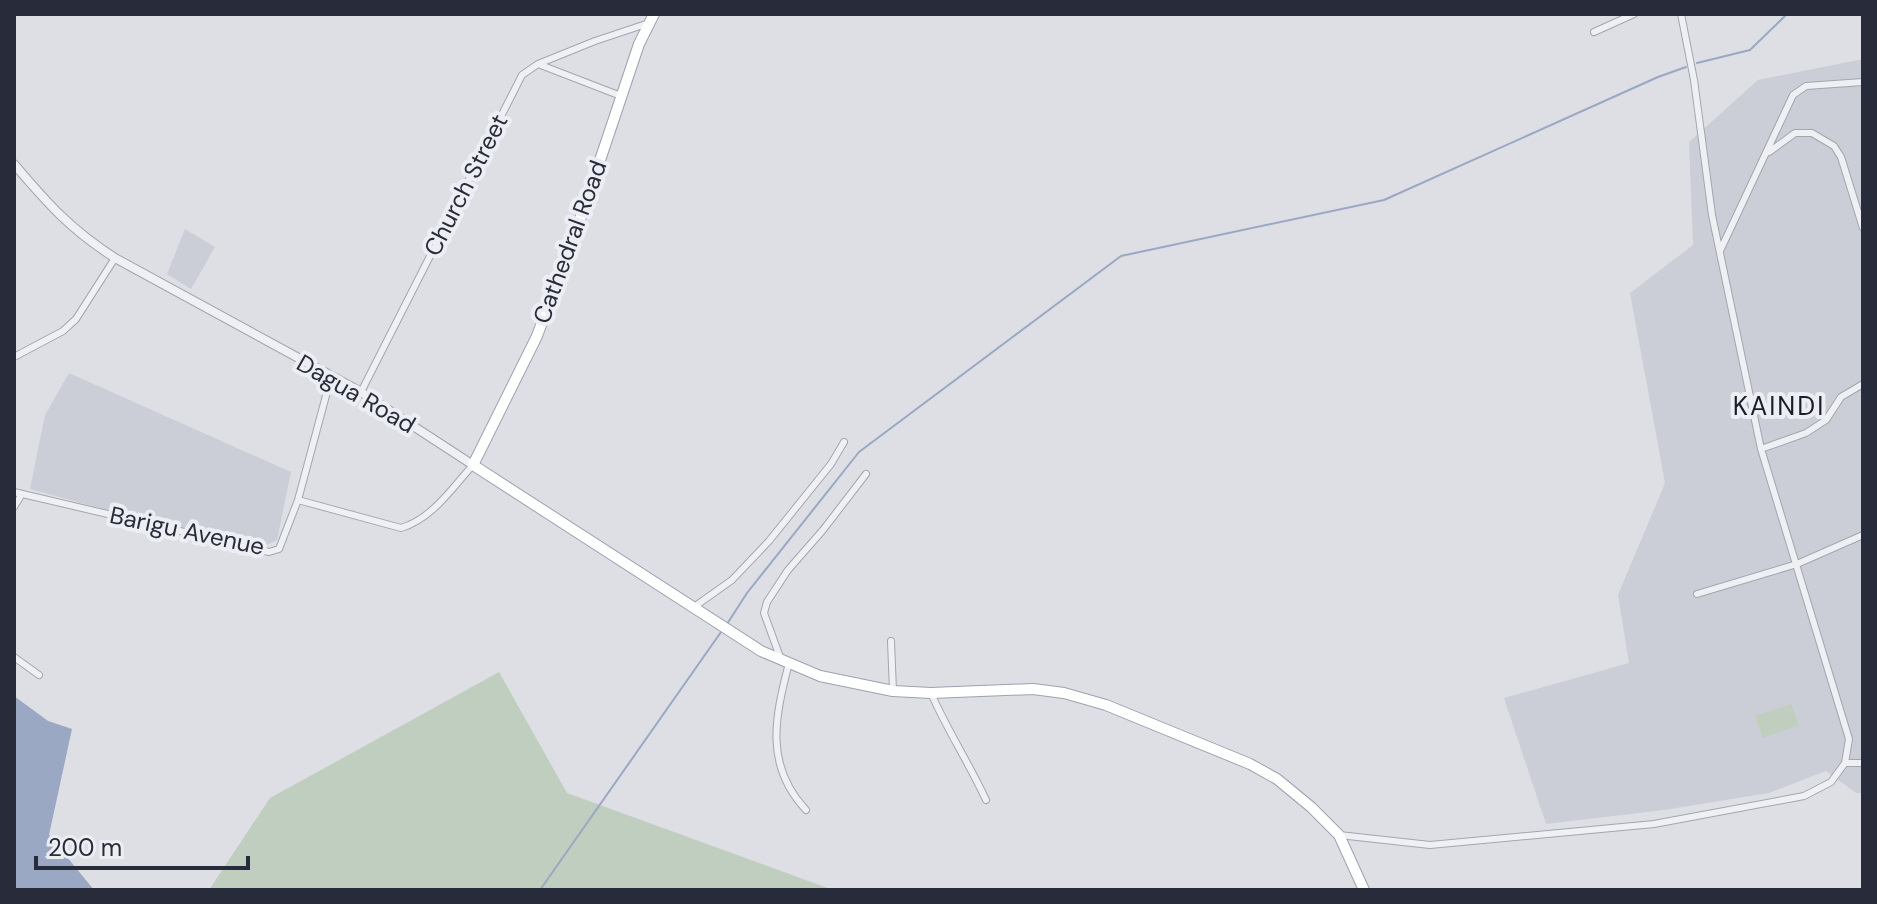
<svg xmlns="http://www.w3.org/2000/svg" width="1877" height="904" viewBox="0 0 1877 904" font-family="'DM Sans',sans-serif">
	<rect width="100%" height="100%" fill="#dddfe5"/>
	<path fill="#cbced6" d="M1863,59V793H1856L1826,771L1769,793L1664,810L1546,824L1504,698L1629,663L1618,595L1665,483L1630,293L1693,245L1689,142L1758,80Z
		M185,229L215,247L191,289L167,274Z
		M69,373L291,472L277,540L263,547L136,518L30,489L45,415Z"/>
	<path fill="#c0cebf" d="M499,672L567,793L833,890H209L270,798Z
		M1791,704L1799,725L1763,738L1755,716Z"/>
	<path fill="#9aa8c3" d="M14,696L48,721L72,729L49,835L94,890H14Z"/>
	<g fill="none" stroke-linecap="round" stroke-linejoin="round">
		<path stroke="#9aa8c3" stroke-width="2" d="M1697,63L1750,50L1787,14
			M727,624L747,593L859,452L1121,256L1384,200L1658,77L1686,67
			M540,890L721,632"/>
		<defs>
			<path id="minor" d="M1594,32L1634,14
				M538,64L595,41L649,23
				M1769,152L1795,133H1812L1834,146L1841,157L1863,228
				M1720,251L1793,95L1806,86L1863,82
				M14,357L63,331L76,319L115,258
				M361,392L522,75L538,64L621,96
				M1761,449L1806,433L1826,420L1841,397L1863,384
				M14,492L269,552L279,549L298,500L331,377
				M298,500L401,528C432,519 452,488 473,465
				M14,507L22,494
				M1697,594L1797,564L1863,535
				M694,607L732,580L769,541L831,464L844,442
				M891,641L893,691
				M14,657L39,675
				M780,657L764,613L767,602L788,570L823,530L866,474
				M789,663C775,717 764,765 806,810
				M931,693C947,730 969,763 986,800
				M1845,763H1863
				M1339,835L1430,845L1654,824L1804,796L1831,782L1845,763L1849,739L1761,449L1712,215L1694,80L1681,14"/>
			<path id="tertiary" d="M14,164C48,204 70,229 115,258L361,392L473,465"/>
			<path id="primary" d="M654,14L639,44L582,214L537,336L473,465L761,651L820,676L893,691L931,693L1033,689L1064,693L1106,705L1250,764L1277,779L1311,807L1339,835L1364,890"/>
		</defs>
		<use href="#minor" stroke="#a3a6ae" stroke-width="8"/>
		<use href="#tertiary" stroke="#a3a6ae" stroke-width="10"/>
		<use href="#primary" stroke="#9da2b0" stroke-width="12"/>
		<use href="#minor" stroke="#eff0f4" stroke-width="6"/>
		<use href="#tertiary" stroke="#eff0f4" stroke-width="8"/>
		<use href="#primary" stroke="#fff" stroke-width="10"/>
	</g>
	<g text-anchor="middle" stroke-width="8" stroke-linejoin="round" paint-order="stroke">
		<g font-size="24" fill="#282c3a" stroke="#eceef3">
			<text transform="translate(466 185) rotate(-63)" y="8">Church Street</text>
			<text transform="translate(570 242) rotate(-70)" y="8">Cathedral Road</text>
			<text transform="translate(356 394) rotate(30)" y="8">Dagua Road</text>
			<text transform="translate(187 531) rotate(12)" y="8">Barigu Avenue</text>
		</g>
		<g font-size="26" letter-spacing="2" fill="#1a1d2b" stroke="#eceef3">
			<text x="1779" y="415">KAINDI</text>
		</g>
	</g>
	<rect width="1877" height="904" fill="none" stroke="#282c3a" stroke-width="32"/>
	<path d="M36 856v12h212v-12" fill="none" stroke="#282c3a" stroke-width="4"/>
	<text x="48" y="856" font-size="24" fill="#282c3a" stroke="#eceef3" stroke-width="6" paint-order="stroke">200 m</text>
</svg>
